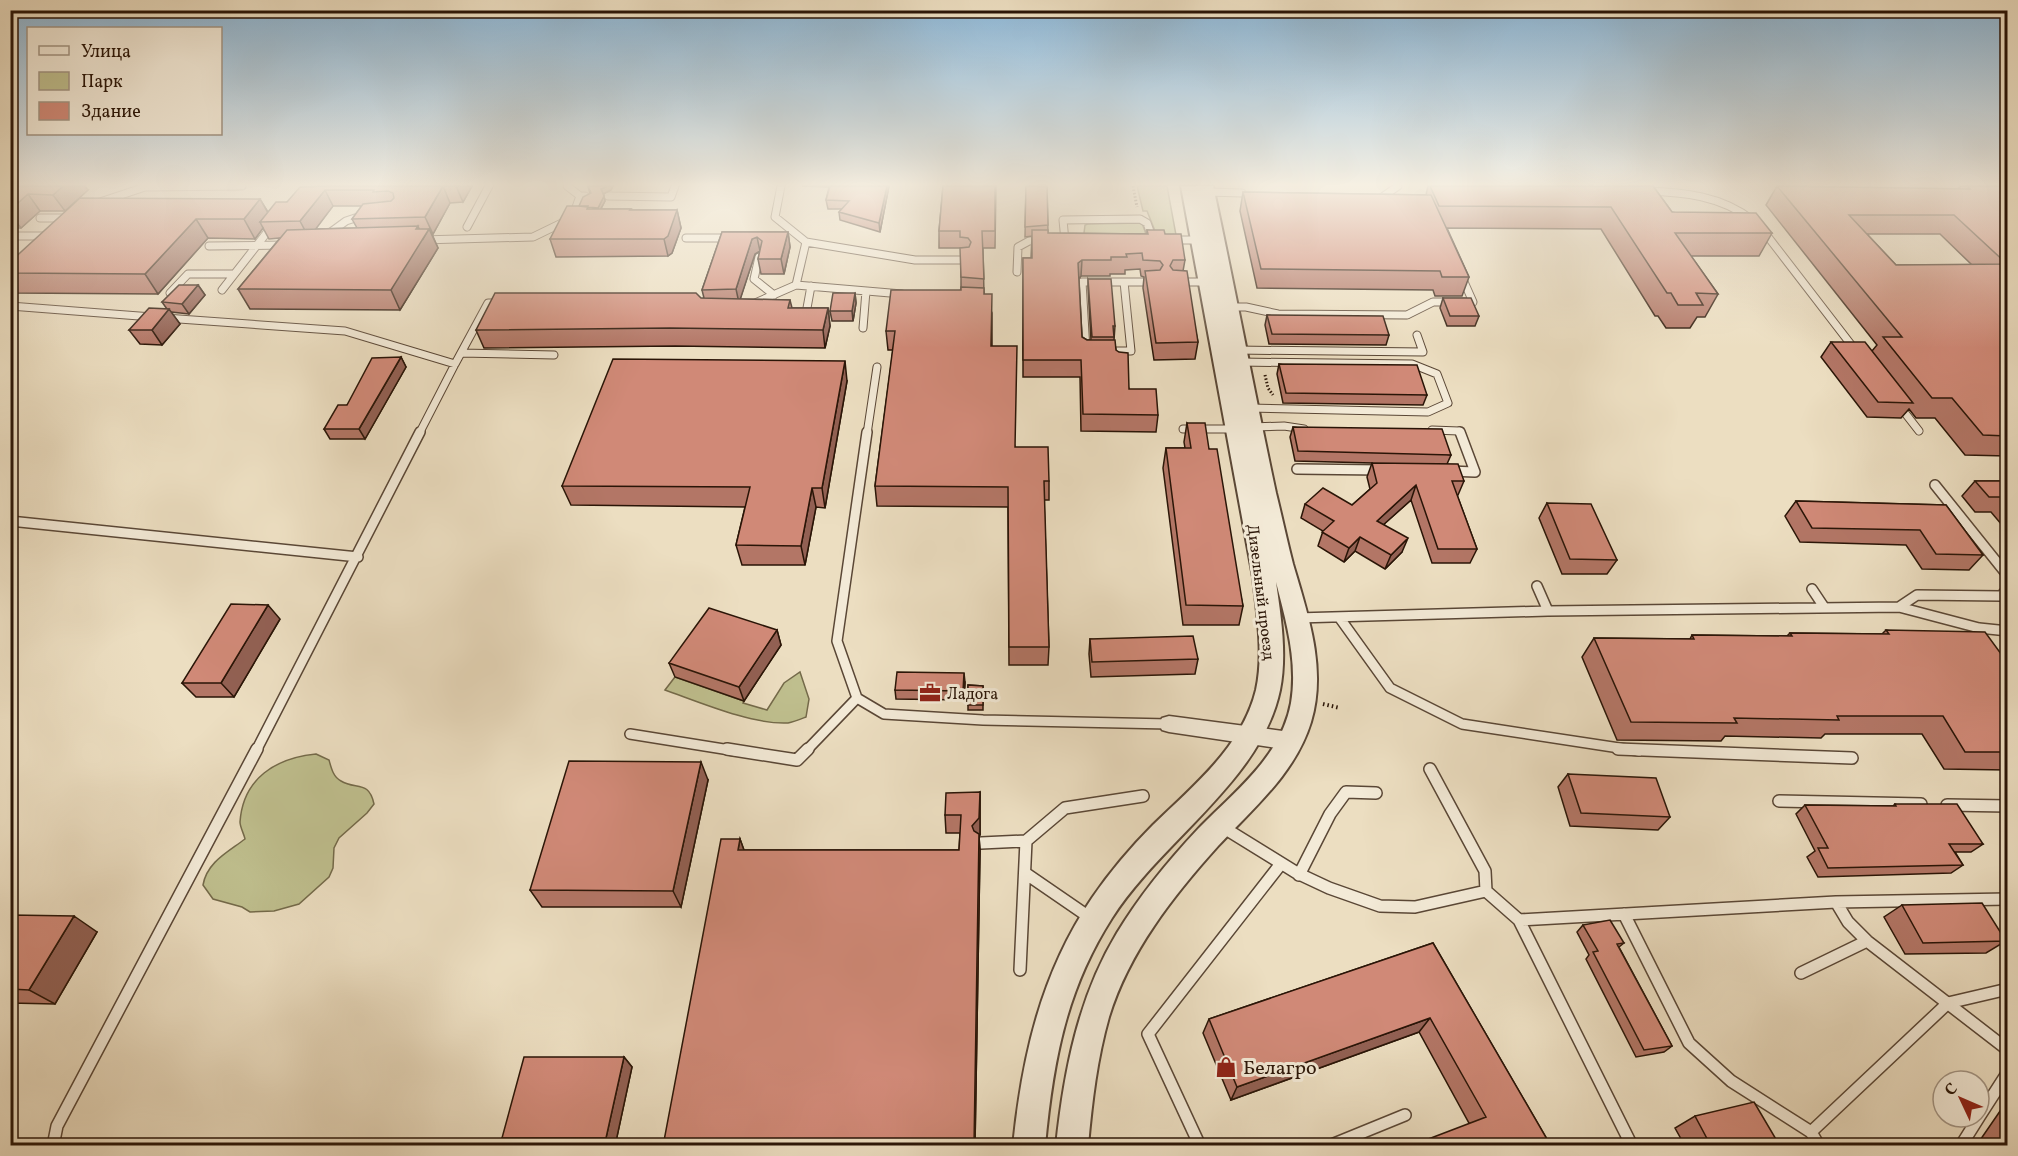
<svg xmlns="http://www.w3.org/2000/svg" width="2018" height="1156" viewBox="0 0 2018 1156" font-family="Vollkorn,serif">
	<rect width="100%" height="100%" fill="#ecdec1"/>
	<filter id="stains"><feTurbulence type="fractalNoise" baseFrequency=".00333" numOctaves="4"/><feColorMatrix values="0 0 0 0 .2 0 0 0 0 .09 0 0 0 0 .02 0 0 0 .5 -.17"/></filter>
	<radialGradient id="worn" r=".72"><stop offset=".6" stop-color="#630" stop-opacity="0"/><stop offset="1" stop-color="#630" stop-opacity=".3"/></radialGradient>
	<path fill="#bfbf8e" stroke="#746a4a" stroke-width="1.5" d="M1137,186H1167L1176,235L1157,236L1147,211H1143Z
		M1142,223L1147,237L1086,236L1084,233L1085,225L1088,224Z
		M800,672L809,699L806,717C801,719 794,722 788,723C753,725 699,702 665,690L675,677L744,701L743,703L767,710L784,683Z
		M316,754L329,760C331,767 333,777 341,781C356,790 369,780 374,804L367,813L339,838L334,848L333,868L329,877L299,904L274,911L250,912L242,907L213,899L203,885C207,862 228,852 245,839C244,834 240,827 240,822C243,778 276,758 316,754Z"/>
	<g fill="none" stroke-linecap="round" stroke-linejoin="round">
		<defs>
			<path id="service-far2" d="M567,186L580,196H585
				M781,186L775,217L806,242L796,285
				M1646,191C1683,192 1722,196 1752,220
				M1207,192L1242,193
				M608,196L671,197L675,186
				M1381,198L1398,186
				M100,202L145,187L242,186
				M573,216L580,196
				M40,218H68
				M467,227L489,186
				M1762,229L1856,351
				M19,236H51
				M324,237L346,221L364,215
				M686,238H731
				M422,240L533,237L566,221
				M1171,240H1200
				M1065,241L1063,220L1140,219L1147,223L1153,240
				M806,242L915,260H966
				M209,246L285,245
				M759,257L754,279L774,295
				M1017,272L1018,247L1029,241L1043,240
				M1176,282H1207
				M222,290L272,226
				M170,293L188,274H234
				M755,303L796,285L902,294
				M10,306L152,317
				M1227,307H1246L1278,314L1407,315L1433,302H1473L1461,275
				M165,318L345,331L455,364L488,303H499
				M805,319L811,286
				M863,328L866,291
				M1086,350L1082,282H1153
				M1236,350L1423,352L1417,335
				M1107,351H1131L1124,282
				M461,353L554,355
				M1239,362L1412,364L1437,374L1448,403L1428,412L1249,408
				M1898,404L1919,431
				M1252,427L1284,426L1304,429
				M1183,429H1235
				M1432,430L1459,431L1460,434
				M419,434L455,364
				M867,434L877,367"/>
			<path id="service-far1" d="M867,432L837,641L857,698L884,714L983,720L1169,724
				M1297,469L1381,470
				M1449,471L1475,472L1460,432
				M1935,485L2008,576
				M10,521L358,557
				M1537,586L1548,611
				M1812,589L1824,607
				M1899,607L1917,595L2001,596L2008,588
				M1339,617L1390,688L1462,724L1639,751
				M1297,618L1548,611L1899,607L1979,628L2008,631
				M630,734L736,751
				M256,751L420,432
				M806,751L857,698"/>
			<path id="service" d="M727,749L797,760L808,749
				M1618,749L1852,758
				M1430,769L1485,871L1486,891
				M1779,801L1921,804
				M1947,805L2008,806
				M1221,826L1297,873L1329,888L1380,906L1415,907L1486,891L1519,920L1632,1146
				M1026,841L1065,808L1143,796
				M981,843L1026,841L1020,970
				M1025,873L1092,919
				M1299,875L1330,814L1346,792L1376,793
				M1836,902L1848,922L1867,941L2008,1050
				M1624,914L1689,1043L1731,1081L1811,1132L1948,1003L2008,989
				M1519,920L1836,902L2008,899
				M1801,973L1867,941
				M1979,1117L2008,1072
				M1811,1132L1819,1146
				M1962,1144L1979,1117
				M53,1146L57,1126L257,749
				M1200,1146L1148,1034L1280,865
				M1329,1146L1405,1115"/>
			<path id="minor" d="M1169,716L1290,732L1297,735L1300,741L1297,747L1290,750L1169,732L1162,730L1159,724L1162,718Z"/>
			<path id="tertiary" d="M1181,186H1197L1199,196L1197,186H1213C1235,288 1254,391 1276,493C1282,517 1287,541 1293,564C1308,615 1327,669 1311,722C1295,774 1253,808 1218,846C1173,896 1129,952 1109,1017C1097,1059 1092,1102 1088,1146H1056C1064,1071 1078,998 1117,933C1140,895 1168,861 1198,829C1234,792 1281,757 1291,703C1298,662 1286,621 1276,582C1281,617 1287,655 1280,690C1261,781 1161,841 1112,918C1066,990 1053,1061 1045,1146H1013C1022,1057 1041,973 1092,898C1110,872 1131,847 1153,825C1193,786 1242,747 1256,690C1264,654 1257,614 1253,577Z"/>
		</defs>
		<use href="#service-far2" stroke="#5a4736" stroke-width="9"/>
		<use href="#service-far1" stroke="#5a4736" stroke-width="12"/>
		<use href="#service" stroke="#5a4736" stroke-width="14"/>
		<use href="#minor" stroke="#5a4736" stroke-width="3"/>
		<use href="#tertiary" stroke="#5a4736" stroke-width="4"/>
		<path stroke="#2a1507" stroke-width="3" stroke-dasharray="1.5 2" stroke-linecap="butt" d="M1133,186L1137,207
			M1265,375L1268,388L1273,395"/>
		<path stroke="#2a1507" stroke-width="4" stroke-dasharray="1.5 3" stroke-linecap="butt" d="M1323,704L1340,708"/>
		<use href="#service-far2" stroke="#f3ead7" stroke-width="7"/>
		<use href="#service-far1" stroke="#f3ead7" stroke-width="9"/>
		<use href="#service" stroke="#f3ead7" stroke-width="11"/>
		<use href="#minor" fill="#f3ead7" fill-rule="evenodd"/>
		<use href="#tertiary" fill="#f3ead7" fill-rule="evenodd"/>
	</g>
	<path fill="#b37666" stroke="#2a1507" stroke-width="1.5" fill-rule="evenodd" d="M10,186L88,190L65,211H40L21,228H15L10,232Z
		M328,186H472L463,202L450,203L433,234H432L438,248L400,310L250,309L238,289L280,238L269,239L263,228L255,239L208,238L158,294L14,293L10,288V262L260,199L268,212L287,202ZM333,206H362L352,219L357,228L315,229Z
		M588,186H613L611,190L603,194L605,201L601,209H631V210H677L681,228L672,253L668,256L556,257L550,239L590,194Z
		M802,186H889L880,232L840,220L839,212L842,209H828L826,200L829,187Z
		M943,186H996L995,248H983L984,294L992,313V346L1015,447L1049,481V500H1044L1049,647L1048,665H1009L1008,507L877,506L875,486L893,350H888L886,331L961,290V248H939V231Z
		M1026,186H1047L1048,233L1147,234V230L1165,234L1185,260L1183,271L1198,342L1195,359L1154,360L1143,288L1144,277L1141,276L1140,269L1125,270V274H1110V276H1081L1079,279L1082,337L1087,340H1091L1088,288V279L1115,326L1114,340L1116,350L1129,389L1158,415L1156,432L1081,431L1080,377H1023V258H1031L1032,236L1025,237Z
		M1428,186H1653L1672,212L1772,233L1759,256H1691L1718,294L1705,317H1697L1690,328H1666L1658,316H1655L1601,229L1447,228L1469,277L1462,296H1435L1433,290L1257,288L1240,211L1243,192L1426,195Z
		M1777,186L1958,189L1960,186H2007V456L1965,455L1935,418H1916L1909,409L1901,418L1867,417L1821,357L1831,342L1872,351L1877,345L1766,205ZM1867,234H1940L1972,265H1896Z
		M722,232H788L790,247L784,274H761L758,259L760,251L755,254L740,299L790,300L792,308H828L830,326L825,348L675,346L484,348L476,330L704,298L702,290Z
		M198,285L205,295L189,314L171,312L180,324L162,345L140,344L129,330L167,309L162,302Z
		M855,293L856,303L853,321H832L830,311Z
		M1443,298L1479,316L1475,326H1447L1440,308Z
		M1267,315L1389,335L1386,345L1269,344L1265,325Z
		M401,357L406,367L365,439H330L324,429L347,405Z
		M1279,364L1427,395L1423,405L1283,403L1277,374Z
		M847,381L825,508L816,507L805,565H742L736,545L745,507L571,505L562,486Z
		M1187,423L1209,449L1243,606L1239,625H1183L1163,468L1166,448H1185L1184,442Z
		M1293,427L1451,455L1447,464L1464,481L1458,495H1457L1477,549L1470,563H1432L1411,500L1384,524L1402,552L1385,569L1355,551L1344,562L1318,546L1323,531L1301,518L1305,504L1352,505L1370,489L1367,477L1372,463L1295,461L1290,437Z
		M1975,481H2007V531L1991,512H1975L1962,496Z
		M1796,501L1946,505L1983,555L1969,570L1922,569L1906,545L1800,542L1785,516Z
		M1547,503L1617,560L1607,574H1562L1539,518Z
		M280,619L234,697H196L182,683Z
		M777,630L781,645L744,701L675,677L669,663Z
		M1886,630L2007,662V770L1944,769L1922,734H1825L1821,738L1725,736L1721,741L1617,740L1582,657L1594,638L1690,639L1692,635L1787,636L1790,633L1882,634Z
		M1090,639L1198,659L1195,674L1091,677L1089,654Z
		M965,682L964,700L896,699L895,690Z
		M968,685L983,686V710H968Z
		M1568,774L1670,817L1658,830L1570,826L1558,787Z
		M708,780L681,907H542L530,890Z
		M980,792V835L979,836L980,851L975,1146H663L740,839L744,850H959L960,833H946L945,815Z
		M1895,804L1983,844L1971,852H1955L1963,865L1951,873L1818,877L1807,857L1815,851L1796,814L1805,805L1893,806Z
		M1902,905L2006,941L1986,953L1905,954L1884,917Z
		M10,915L97,932L55,1004L10,1003Z
		M1583,925L1624,943L1619,947L1672,1046L1664,1052L1636,1057L1586,959L1589,955L1577,932Z
		M1433,943L1551,1146L1469,1123L1419,1032L1231,1100L1203,1033L1209,1019Z
		M624,1057L632,1067L615,1146H512L502,1138Z
		M2007,1101V1146H1976Z
		M1695,1116L1780,1146H1685L1675,1128Z"/>
	<path fill="#926053" stroke="#2a1507" stroke-width="1.5" d="M63,186H85L88,190L65,211L53,195Z
		M443,186L450,203L433,234L425,217Z
		M456,186H472L463,202Z
		M608,186H613L611,190L603,194L601,189Z
		M887,186H889L880,232L879,223Z
		M325,190L333,206L309,238L300,221Z
		M28,194L40,211L21,228L10,214V210Z
		M604,196L605,201L599,212L598,208Z
		M260,199L271,218L260,222L263,228L255,239L244,219Z
		M677,210L681,228L672,253L668,256L664,239Z
		M196,219L208,238L158,294L145,274Z
		M10,221L15,228L10,232Z
		M418,226L423,239L429,229L438,248L400,310L391,290Z
		M788,232L790,247L784,274L781,259Z
		M757,237L760,251L755,254L739,303L736,289L752,239Z
		M1082,260L1081,276L1077,280L1078,263Z
		M198,285L205,295L189,314L182,304Z
		M855,293L856,303L853,321L852,311Z
		M828,308L830,326L825,348L823,330Z
		M169,309L180,324L162,345L152,330Z
		M401,357L406,367L365,439L359,429Z
		M845,361L847,381L825,508L822,488Z
		M1416,485L1411,500L1372,535L1377,521Z
		M812,488L816,507L805,565L801,546Z
		M1360,537L1355,551L1344,562L1349,548Z
		M1408,538L1402,552L1385,569L1391,555Z
		M268,605L280,619L234,697L221,683Z
		M777,630L781,645L744,701L739,687Z
		M964,673L965,682L964,700L963,691Z
		M701,762L708,780L681,907L673,891Z
		M980,792V835L979,836L980,851L975,1146H974L973,843L972,826Z
		M740,839L746,856L738,850Z
		M74,916L97,932L55,1004L29,990Z
		M1430,1018L1419,1032L1231,1100L1237,1087Z
		M624,1057L632,1067L615,1146H614L606,1138Z"/>
	<path fill="#d08977" stroke="#2a1507" stroke-width="1.5" fill-rule="evenodd" d="M10,186H63L53,195L28,194L10,210Z
		M328,186H449H443L425,217L352,219L363,204L391,201L394,198L393,193L388,191L373,192L374,190H325L300,221L260,222L276,202H287L300,187Z
		M588,186H608L601,189L604,196L598,208L579,206L583,197L591,193Z
		M830,186H887L879,223L839,212L849,201L826,200Z
		M943,186H995V231H982L984,279L961,277L960,248L969,247L971,242L968,238L960,237V231H939Z
		M1026,186H1047L1048,225L1025,227Z
		M1430,186H1653L1672,212L1756,213L1772,233H1675L1718,294L1696,293L1703,305H1678L1671,293H1667L1611,207L1439,206Z
		M1777,186L1970,189L1967,186H2007V215H2005L2007,218V436L1983,435L1952,398H1932L1883,337H1902ZM1849,215H1954L2007,264L1896,265Z
		M1243,192L1431,195L1469,277H1442L1440,271L1261,269Z
		M80,198L260,199L244,219H196L145,274L10,273V262Z
		M567,206H588L587,209H631L630,210H677L668,236L664,239H550Z
		M418,226L416,229H429L391,290L238,289L287,230Z
		M1032,230H1048V233L1148,234L1147,230H1164L1165,234H1181L1185,260H1173L1170,266L1173,270L1187,271L1198,342L1156,343L1145,271L1160,270L1163,265L1160,261L1143,260L1142,253L1126,254L1127,257H1111V260H1082L1078,263L1082,337L1087,340H1115L1116,350L1119,352L1128,353L1129,389H1156L1158,415L1083,414L1081,360H1023V258H1032Z
		M722,232H788L781,259H758L762,241L757,237L752,239L736,289L702,290Z
		M1088,279H1111L1115,326H1113L1114,337H1092Z
		M179,285H198L182,304L162,302Z
		M961,287L984,288V294H992L991,346H1017L1015,447H1048L1049,481H1044L1049,647H1009L1008,487L875,486L895,331H886L891,290H961Z
		M495,293H696L701,298L790,300L788,308H828L823,330L670,328L476,330Z
		M833,293H855L852,311H830Z
		M1443,298H1471L1479,316H1450Z
		M149,308L169,309L152,330H129Z
		M1267,315L1383,316L1389,335L1272,334Z
		M1831,342H1865L1913,403L1878,402Z
		M401,357L359,429H324L338,405H347L372,358Z
		M613,359L845,361L822,488H812L801,546L736,545L750,487L562,486Z
		M1279,364L1417,365L1427,395L1286,393Z
		M1187,423H1205L1209,449H1217L1243,606L1186,605L1166,448H1191Z
		M1293,427L1442,429L1451,455L1298,451Z
		M1372,463L1458,464L1464,481H1452L1477,549H1438L1416,485L1377,521L1408,538L1391,555L1360,537L1349,548L1322,532L1334,521L1305,504L1323,488L1352,505L1377,483Z
		M1975,481H2007V499L2006,497H1989Z
		M1796,501L1946,505L1983,555L1936,554L1920,530L1812,528Z
		M1547,503L1591,504L1617,560L1570,559Z
		M231,604L268,605L221,683H182Z
		M709,608L777,630L739,687L669,663Z
		M1886,630L1985,632L2007,662V752H1965L1943,716H1837L1839,720L1734,718L1737,723L1631,722L1594,638L1694,639L1692,635L1792,636L1790,633L1889,634Z
		M1193,636L1198,659L1092,662L1090,639Z
		M897,672L964,673L963,691L895,690Z
		M968,685L983,686V705H968Z
		M569,761L701,762L673,891L530,890Z
		M1568,774L1656,778L1670,817L1581,813Z
		M980,792L979,818L972,826L974,831L979,834L974,1146H663L721,839H740L738,850H959L961,815H945L946,793Z
		M1895,804H1957L1983,844H1949L1963,865L1828,868L1818,848H1828L1805,805L1896,806Z
		M1982,903L2006,941L1923,943L1902,905Z
		M10,915L74,916L29,990L10,989Z
		M1610,920L1624,943L1617,944L1672,1046L1644,1050L1593,952L1598,951L1583,925Z
		M1433,943L1551,1146H1410L1486,1117L1430,1018L1237,1087L1209,1019Z
		M524,1057H624L606,1138H502Z
		M1754,1102L1780,1146H1711L1695,1116Z
		M2007,1129V1146H1996Z"/>
	<linearGradient id="sky" x2="0" y2="1"><stop stop-color="#8ab6d7"/><stop offset="0.53" stop-color="#f6f0e3"/><stop offset="1" stop-color="#f6f0e3" stop-opacity="0"/></linearGradient>
	<rect width="2018" height="348" fill="url(#sky)"/>
	<defs>
		<symbol id="office-bare" viewBox="-9 -9 18 18"><path d="M-6-3h4V-5.5h4V-3h4V5H-6ZM-1-4.5V-3h2v-1.5ZM-6 0V1H6V0Z" fill="#8f2418" stroke="#f3ead7" stroke-width="2.5" paint-order="stroke"/></symbol>
		<symbol id="shop-bare" viewBox="-9 -9 18 18"><path d="M-5-2.5h2.3a2.7 3.5 0 0 1 5.4 0H5L5.5 6h-11ZM-1.5-2.5h3a1.5 2.3 0 0 0-3 0Z" fill="#8f2418" stroke="#f3ead7" stroke-width="2.5" paint-order="stroke"/></symbol>
	</defs>
	<g fill-rule="evenodd">
		<use href="#office-bare" x="915" y="678" width="30" height="30"/>
		<use href="#shop-bare" x="1211" y="1052" width="30" height="30"/>
	</g>
	<g text-anchor="middle" stroke-width="6" stroke-linejoin="round" paint-order="stroke">
		<g font-size="16" fill="#2a1507" stroke="#f3ead7">
			<text transform="translate(1262 592) rotate(83)" y="6">Дизельный проезд</text>
		</g>
		<g font-size="16" fill="#2a1507" stroke="#f3ead7" text-anchor="start">
			<text x="947" y="699">Ладога</text>
		</g>
		<g font-size="20" fill="#2a1507" stroke="#f3ead7" text-anchor="start">
			<text x="1243" y="1074">Белагро</text>
		</g>
	</g>
	<rect width="2018" height="1156" fill="none" stroke="#ecdec1" stroke-width="36"/>
	<rect x="12" y="12" width="1994" height="1132" fill="none" stroke="#2a1507" stroke-width="3"/>
	<rect x="18" y="18" width="1982" height="1120" fill="none" stroke="#2a1507" stroke-width="1.5"/>
	<rect x="27" y="27" width="195" height="108" fill="#f3ead7" stroke="#a39584" stroke-width="1.5"/>
	<rect x="39" y="46" width="30" height="9" fill="#f3ead7" stroke="#a39584" stroke-width="1.5"/>
	<text x="81" y="57" font-size="18" fill="#2a1507">Улица</text>
	<rect x="39" y="72" width="30" height="18" fill="#bfbf8e" stroke="#a39584" stroke-width="1.5"/>
	<text x="81" y="87" font-size="18" fill="#2a1507">Парк</text>
	<rect x="39" y="102" width="30" height="18" fill="#d08977" stroke="#a39584" stroke-width="1.5"/>
	<text x="81" y="117" font-size="18" fill="#2a1507">Здание</text>
	<g transform="translate(1961 1099) rotate(314)"><circle r="28" fill="#f3ead7" stroke="#a39584" stroke-width="1.5"/>
	<path d="M0-4.5L10 22L0 15L-10 22Z" fill="#8f2418"/>
	<text y="-9" font-size="16" font-weight="bold" text-anchor="middle" fill="#2a1507">С</text>
	</g>
	<rect width="100%" height="100%" filter="url(#stains)"/>
	<rect width="100%" height="100%" fill="url(#worn)"/>
</svg>
